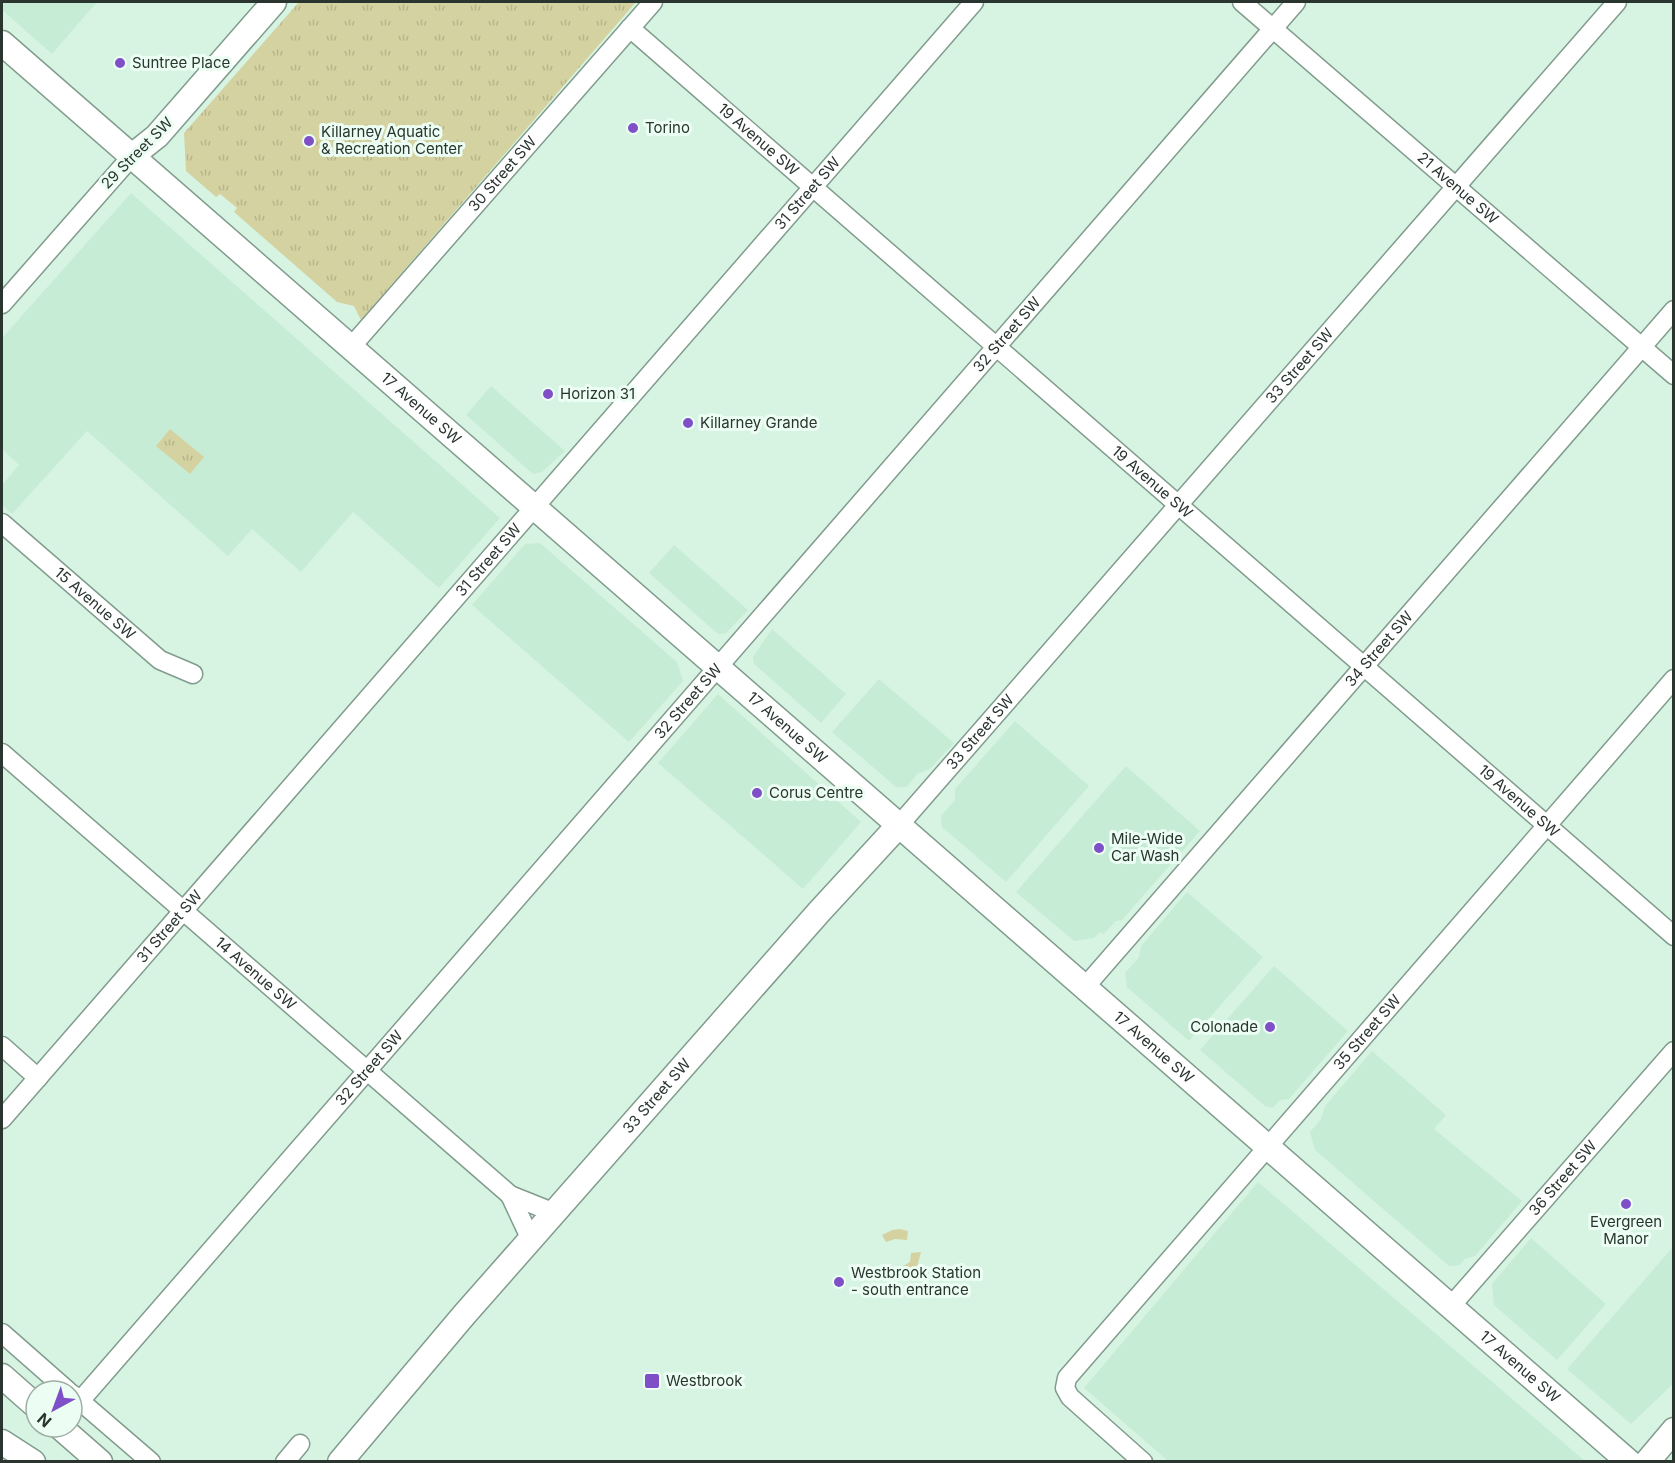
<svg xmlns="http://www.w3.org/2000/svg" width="1675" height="1463" viewBox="0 0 1675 1463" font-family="Inter,sans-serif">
	<defs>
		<pattern id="park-tufts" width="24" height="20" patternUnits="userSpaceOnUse" patternTransform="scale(1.5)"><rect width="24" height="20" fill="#d5d2a1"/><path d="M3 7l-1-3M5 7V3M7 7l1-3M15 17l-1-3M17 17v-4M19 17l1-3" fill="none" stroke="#b7b58b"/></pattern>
	</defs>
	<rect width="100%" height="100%" fill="#d7f4e3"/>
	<path fill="#c6ecd6" d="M2,2H97L52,54L2,10Z
		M131,193L500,518L439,588L353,512L301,572L252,529L228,556L87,431L12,514L2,505V485L19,465L2,449V338Z
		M491,386L565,451L542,472L533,474L466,415Z
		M540,543L677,662L683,681L629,742L472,605L525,544Z
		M674,545L748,610L726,633L718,634L649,573Z
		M772,629L846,694L821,723L754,664L753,657Z
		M879,679L954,743L930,769L917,774L907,787H896L832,732Z
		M718,694L861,822L803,889L658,763Z
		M1015,721L1089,786L1006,882L942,827L941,816L955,800V789Z
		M1126,766L1200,831L1122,920L1116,921L1104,934L1100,932L1094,938L1074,941L1016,892Z
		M1187,892L1263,957L1189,1041L1127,987L1125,973L1139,957L1141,946Z
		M1274,966L1348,1031L1289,1099L1280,1100L1273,1108L1265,1106L1200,1050Z
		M1372,1051L1446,1115L1434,1129L1522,1201L1475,1256L1465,1259L1460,1265L1449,1266L1315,1150L1310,1132L1321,1119L1325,1106Z
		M1258,1182L1585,1461H1168L1084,1388Z
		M1531,1238L1606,1304L1557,1360L1494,1305L1492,1284Z
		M1673,1247V1384L1631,1424L1567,1369Z"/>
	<path fill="#d5d2a1" d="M900,1229L908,1231L907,1240L895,1239L886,1242L882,1235L892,1230Z
		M921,1252L917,1267L903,1279L900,1268L910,1262L911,1253Z"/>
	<path fill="url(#park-tufts)" d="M299,2H636L361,320L354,306L337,302L234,212L237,208L220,194L216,197L186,171L184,133Z
		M170,429L204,457L190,474L156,446Z"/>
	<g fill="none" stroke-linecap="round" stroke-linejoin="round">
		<defs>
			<g id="street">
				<path id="s1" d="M1242,2L1674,375"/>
				<path id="s2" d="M630,28L1674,936"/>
				<path d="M2,304L132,156"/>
				<path id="s3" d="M351,347L653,2"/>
				<path id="s4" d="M2,523L160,660L193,674"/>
				<path id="s5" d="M2,753L510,1195L555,1213"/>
				<path id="s6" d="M900,824L1617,2"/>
				<path id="s7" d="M1085,987L1674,310"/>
				<path d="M2,1046L38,1078"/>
				<path id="s8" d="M2,1119L974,2"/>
				<path d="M510,1195L531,1240"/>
				<path id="s9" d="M1451,1306L1674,1051"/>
				<path d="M2,1333L68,1391"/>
				<path d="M72,1394L151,1462"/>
				<path id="s10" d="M80,1401L1296,2"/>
				<path d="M285,1462L300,1444"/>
				<path id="s11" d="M1143,1462L1070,1397L1065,1388L1067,1378L1674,679"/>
			</g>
			<g id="secondary">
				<path id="s12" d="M2,43L1629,1462"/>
				<path d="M132,156L157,136L274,2"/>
				<path d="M2,1376L36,1406"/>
				<path d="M60,1427L100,1462"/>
				<path d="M2,1442L33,1462"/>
				<path id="s13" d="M340,1462L464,1315L819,912L900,824"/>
				<path d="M1647,1462L1674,1430"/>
			</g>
		</defs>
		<use href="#street" stroke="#819c8d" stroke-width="21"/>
		<use href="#secondary" stroke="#819c8d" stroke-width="27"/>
		<use href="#street" stroke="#fff" stroke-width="18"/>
		<use href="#secondary" stroke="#fff" stroke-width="24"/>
	</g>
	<g fill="#7e4fc7" stroke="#ecfef4" stroke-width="2">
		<circle cx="120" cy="63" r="6"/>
		<circle cx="633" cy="128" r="6"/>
		<circle cx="309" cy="141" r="6"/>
		<circle cx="548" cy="394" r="6"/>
		<circle cx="688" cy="423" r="6"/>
		<circle cx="757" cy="793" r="6"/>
		<circle cx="1099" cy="848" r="6"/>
		<circle cx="1270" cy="1027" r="6"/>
		<circle cx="1626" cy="1204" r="6"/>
		<circle cx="839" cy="1282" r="6"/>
		<rect x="644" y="1373" width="16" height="16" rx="3"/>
	</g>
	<g text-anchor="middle" stroke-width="6" stroke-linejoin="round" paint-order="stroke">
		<g font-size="15" fill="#2a352f" stroke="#ecfef4" text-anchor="start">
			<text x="132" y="68">Suntree Place</text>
			<text x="645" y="133">Torino</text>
			<text x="321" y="137">Killarney Aquatic<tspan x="321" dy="17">&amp; Recreation Center</tspan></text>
			<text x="560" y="399">Horizon 31</text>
			<text x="700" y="428">Killarney Grande</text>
			<text x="769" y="798">Corus Centre</text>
			<text x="1111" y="844">Mile-Wide<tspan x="1111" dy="17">Car Wash</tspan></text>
			<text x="1258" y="1032" text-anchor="end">Colonade</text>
			<text x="1626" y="1227" text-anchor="middle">Evergreen<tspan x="1626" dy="17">Manor</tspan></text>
			<text x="851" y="1278">Westbrook Station<tspan x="851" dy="17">- south entrance</tspan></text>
			<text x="666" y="1386">Westbrook</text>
		</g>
		<g font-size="15" fill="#2a352f" stroke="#ecfef4">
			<text dy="5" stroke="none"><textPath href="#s2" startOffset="170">19 Avenue SW</textPath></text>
			<text transform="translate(137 153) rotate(-45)" y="5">29 Street SW</text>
			<text dy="5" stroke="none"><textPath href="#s3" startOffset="230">30 Street SW</textPath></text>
			<text dy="5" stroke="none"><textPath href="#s1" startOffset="285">21 Avenue SW</textPath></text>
			<text dy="5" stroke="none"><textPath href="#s8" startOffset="1227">31 Street SW</textPath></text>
			<text dy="5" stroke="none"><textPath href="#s10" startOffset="1413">32 Street SW</textPath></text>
			<text dy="5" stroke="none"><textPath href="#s6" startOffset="608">33 Street SW</textPath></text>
			<text dy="5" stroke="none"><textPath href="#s12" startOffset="556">17 Avenue SW</textPath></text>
			<text dy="5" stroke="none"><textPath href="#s2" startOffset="692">19 Avenue SW</textPath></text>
			<text dy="5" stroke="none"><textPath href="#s8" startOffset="741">31 Street SW</textPath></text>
			<text dy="5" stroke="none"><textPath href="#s4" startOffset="123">15 Avenue SW</textPath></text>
			<text dy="5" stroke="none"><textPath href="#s7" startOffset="448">34 Street SW</textPath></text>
			<text dy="5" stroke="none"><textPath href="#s10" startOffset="927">32 Street SW</textPath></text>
			<text dy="5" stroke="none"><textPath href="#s12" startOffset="1042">17 Avenue SW</textPath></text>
			<text dy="5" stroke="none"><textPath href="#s6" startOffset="122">33 Street SW</textPath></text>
			<text dy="5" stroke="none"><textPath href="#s2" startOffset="1178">19 Avenue SW</textPath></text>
			<text dy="5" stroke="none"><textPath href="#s8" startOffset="255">31 Street SW</textPath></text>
			<text dy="5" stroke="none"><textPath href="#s5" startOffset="336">14 Avenue SW</textPath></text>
			<text dy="5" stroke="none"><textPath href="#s11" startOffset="576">35 Street SW</textPath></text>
			<text dy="5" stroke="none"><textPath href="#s12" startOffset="1528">17 Avenue SW</textPath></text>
			<text dy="5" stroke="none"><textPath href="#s10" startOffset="441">32 Street SW</textPath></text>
			<text dy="5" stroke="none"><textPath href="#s13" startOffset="484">33 Street SW</textPath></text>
			<text dy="5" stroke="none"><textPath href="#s9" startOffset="170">36 Street SW</textPath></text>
			<text dy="5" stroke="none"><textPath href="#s12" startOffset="2014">17 Avenue SW</textPath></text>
		</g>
	</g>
	<rect width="1675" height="1463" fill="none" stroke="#2a352f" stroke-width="6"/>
	<g transform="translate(54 1409) rotate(221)"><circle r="28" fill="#ecfef4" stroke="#9eaea5" stroke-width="1.5"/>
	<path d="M0-4.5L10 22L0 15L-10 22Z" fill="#7e4fc7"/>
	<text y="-9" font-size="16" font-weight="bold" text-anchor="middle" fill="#2a352f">N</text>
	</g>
</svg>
